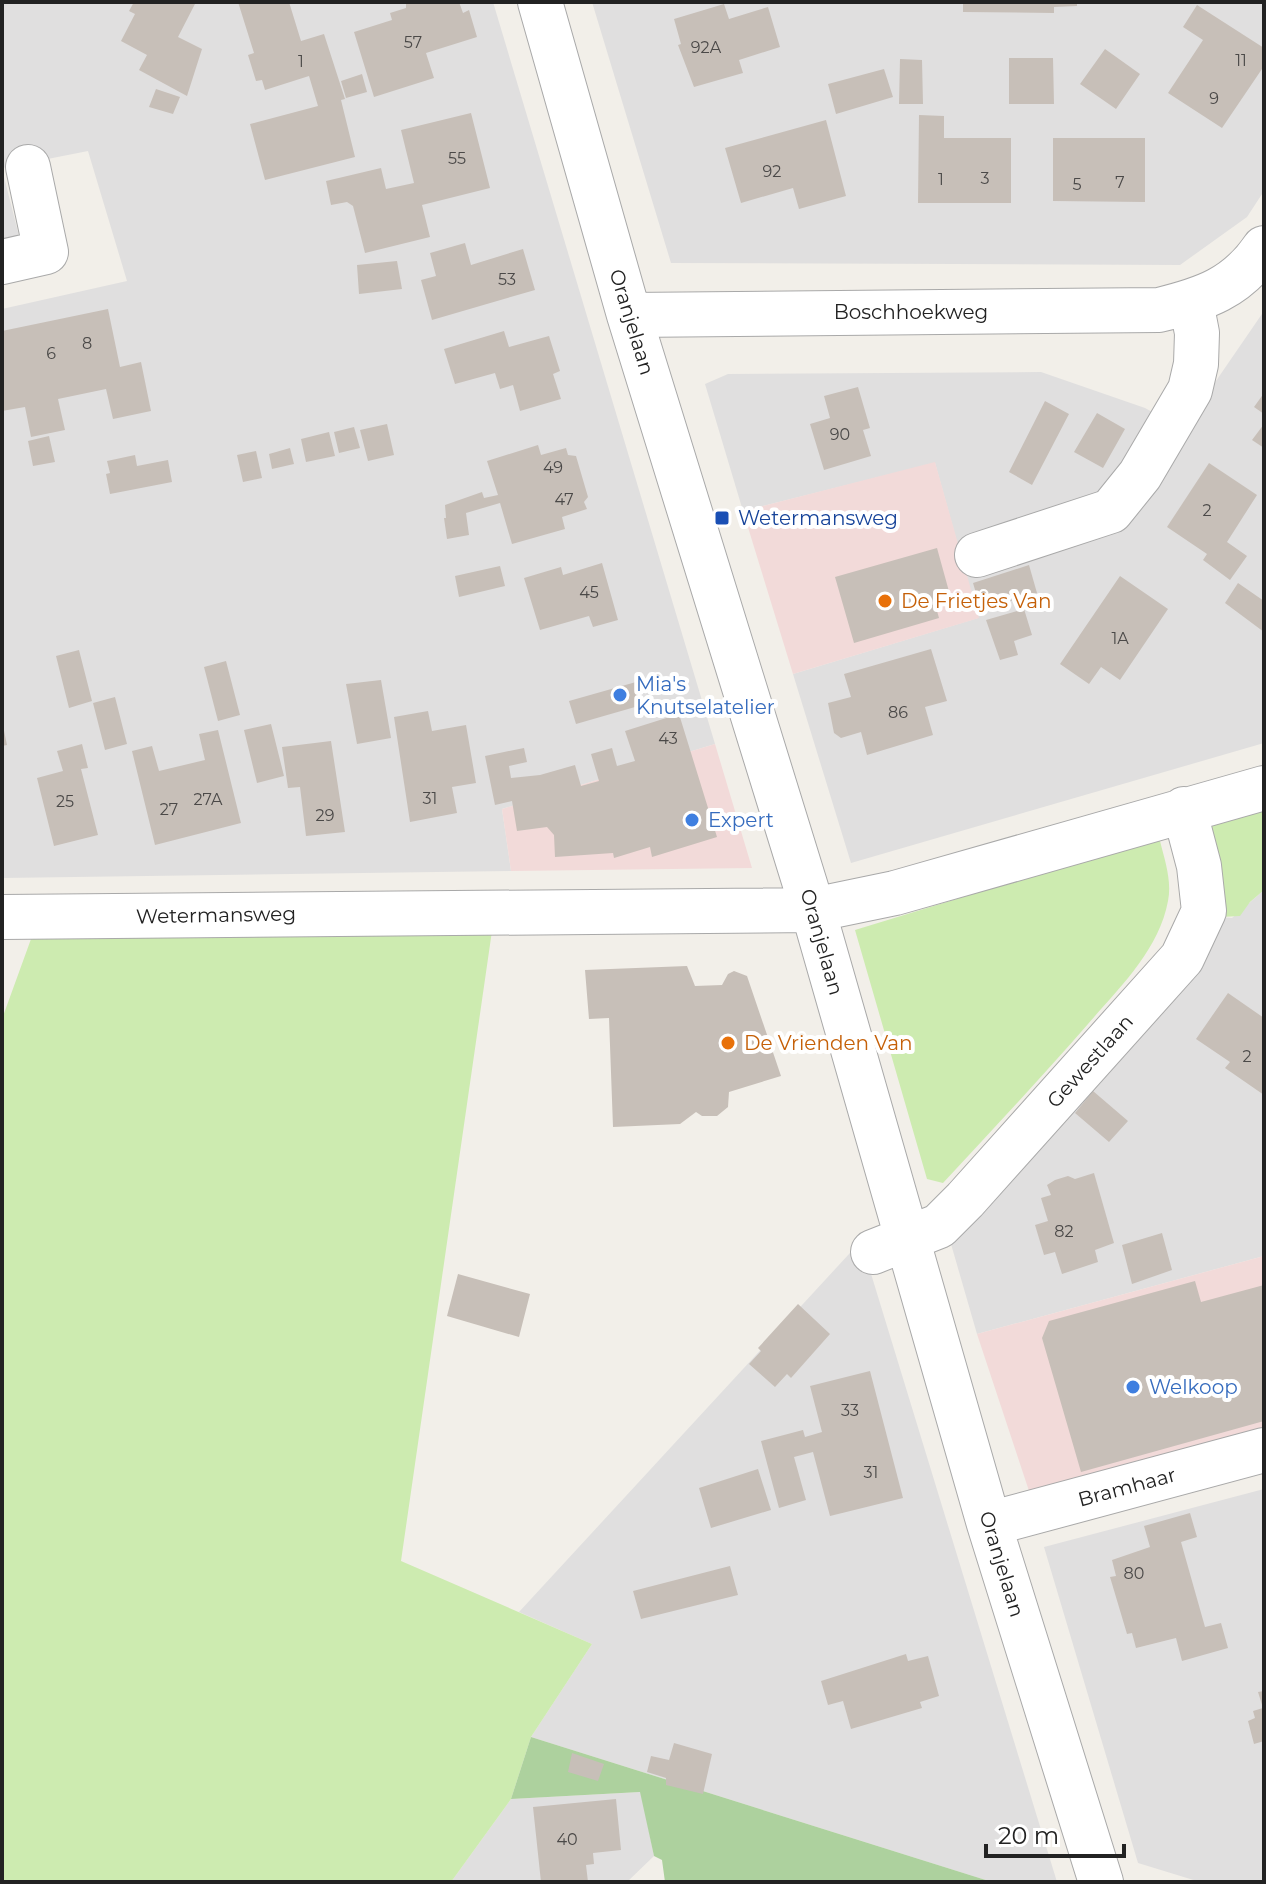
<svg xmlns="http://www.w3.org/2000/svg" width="1266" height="1884" viewBox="0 0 1266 1884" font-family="Montserrat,sans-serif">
	<rect width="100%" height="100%" fill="#f2efe9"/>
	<path fill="#e0dfdf" d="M2,2H493L715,744L502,809L511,871L2,878V309L127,281L88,151L2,168Z
		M592,2H1264V191L1247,217L1180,265L671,263Z
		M2,169L20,240L2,244Z
		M1264,311V743L851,863L793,674L978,618L935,463L743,511L705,384L728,374L1041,372L1145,408L1183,429Z
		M1264,890V1256L977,1334L951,1244L1220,917L1232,918Z
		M861,1241L1057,1882H992L531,1737L592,1644L519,1612Z
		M1264,1489V1882H1200L1138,1863L1044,1547Z
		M641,1792L654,1856L627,1882H451L511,1799Z"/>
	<path fill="#f2dad9" d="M935,462L979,618L793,674L743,511Z
		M715,744L752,868L511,871L502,809Z
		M1264,1256V1433L1031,1497L977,1334Z"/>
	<path fill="#cdebb0" d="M1264,810V890L1250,902L1240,916L1220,917L1202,825Z
		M1160,841C1165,861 1172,881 1168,901C1159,950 1119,988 1088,1024C1041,1078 992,1130 943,1183L927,1179L855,930L1121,849Z
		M494,917L401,1561L592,1644L531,1737L511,1799L451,1882H2V1019L35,928Z"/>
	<path fill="#add19e" d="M531,1737L992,1882H665L662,1860L654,1856L640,1792L511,1799Z"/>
	<path fill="#c7bfb8" d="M134,2H196L178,37L202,49L187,96L139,70L147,55L121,41L135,14L129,11Z
		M238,2H289L301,41L324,34L345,99L341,100L355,157L265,180L250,124L318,106L309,76L265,90L262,80L256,81L248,55L254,53Z
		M406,2H459L463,13L469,10L477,37L426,53L434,78L374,97L354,32L392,20L390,13L406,8Z
		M963,2H1077V6L1054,7V13L963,12Z
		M724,4L729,19L768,7L780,47L739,60L743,73L694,87L678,45L681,44L674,19Z
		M1197,5L1264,48V66L1222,128L1168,93L1203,40L1183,27Z
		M1105,49L1140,74L1116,109L1080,84Z
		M1009,58H1053L1054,104H1009Z
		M900,59L922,60L923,104H899Z
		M884,69L893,97L836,114L828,84Z
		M362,74L367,92L346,98L341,81Z
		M156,89L180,97L173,114L149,107Z
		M471,113L490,188L422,205L430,237L365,253L353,206L347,202L331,205L326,181L381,168L386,189L414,183L401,130Z
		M919,115L944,116V138H1011V203H918Z
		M826,120L846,196L799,209L793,188L741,203L725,148Z
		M1053,138H1145V202L1053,201Z
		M465,243L471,265L523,249L535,290L432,320L421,280L436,276L430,253Z
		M397,261L402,289L359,294L357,265Z
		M108,309L120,367L141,362L151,411L113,419L106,389L58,399L65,430L31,437L25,407L2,411V331Z
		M504,331L509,347L549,336L560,371L553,374L561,399L520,411L513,385L500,389L495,373L455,384L444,349Z
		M858,387L870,428L863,430L871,456L824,470L810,424L830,418L824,396Z
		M1264,393V414L1254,407Z
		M1045,401L1069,414L1032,485L1009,472Z
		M1097,413L1125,429L1103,468L1074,452Z
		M387,424L394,455L368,461L360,430Z
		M1264,424V448L1252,440Z
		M354,427L360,448L339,453L334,432Z
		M329,432L335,456L306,462L301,439Z
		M49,436L55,462L33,466L28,441Z
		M538,445L541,455L566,448L568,455L576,456L588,497L584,502L587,509L562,517L565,529L512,544L500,503L466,513L469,535L447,539L444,518H446L445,505L482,492L484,498L498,495L487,461Z
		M290,448L294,464L272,469L269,454Z
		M256,451L262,478L243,482L237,455Z
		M135,455L137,466L168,460L172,482L110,494L106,474L110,473L107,461Z
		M1209,463L1257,495L1227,542L1247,556L1230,580L1203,560L1207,554L1167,527Z
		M937,548L950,595L934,600L939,618L854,643L835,577Z
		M602,563L618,620L593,627L589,616L540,630L524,578L561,567L563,575Z
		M1029,565L1037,593L981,610L973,583Z
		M500,566L505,586L459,597L455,576Z
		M1120,576L1168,609L1120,680L1101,667L1089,684L1060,664Z
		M1238,583L1264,601V632L1225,603Z
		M1024,609L1032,635L1014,641L1018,655L1000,660L986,620Z
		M931,649L947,701L925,707L933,735L867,755L861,732L841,738L834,733L828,703L851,697L844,674Z
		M79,650L92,701L69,708L56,656Z
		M226,661L240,715L218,721L204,667Z
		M381,680L391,738L357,744L346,684Z
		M636,682L642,705L576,724L569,701Z
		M115,697L127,744L105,750L93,703Z
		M428,711L432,731L466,725L476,783L452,787L457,813L410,822L394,717Z
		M679,714L717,837L652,857L650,847L614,858L613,853L555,857L554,835L547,827L517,831L512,801L495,805L485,756L524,748L527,762L509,766L511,778L540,775L575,765L581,786L599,781L591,754L612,748L617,766L635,761L625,731Z
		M2,721L7,745L2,746Z
		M271,724L284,776L257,783L244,730Z
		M218,730L241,823L155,845L132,751L152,746L159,771L205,760L199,734Z
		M331,741L345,832L306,836L300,787L288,788L282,747Z
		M82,744L88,768L81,769L98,835L54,846L37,778L63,771L57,751Z
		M687,966L695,986L722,985L728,974L734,971L747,976L781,1076L729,1092L728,1107L717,1116H702L696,1112L680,1124L613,1127L609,1018L589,1019L585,970Z
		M1228,993L1264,1018V1095L1225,1068L1230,1062L1196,1039Z
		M1093,1091L1128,1121L1109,1142L1075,1113Z
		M1094,1173L1114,1243L1095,1250L1098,1262L1062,1274L1055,1252L1044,1255L1035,1225L1048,1221L1041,1198L1051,1195L1047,1185L1055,1180L1068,1176L1075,1179Z
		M1162,1233L1172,1270L1132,1284L1122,1245Z
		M458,1274L530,1294L519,1337L447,1316Z
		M1195,1281L1201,1302L1264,1285V1421L1081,1472L1042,1338L1049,1321Z
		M798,1304L830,1334L791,1378L787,1374L775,1387L749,1364L761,1351L758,1348Z
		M870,1371L903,1498L830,1516L813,1452L794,1457L806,1500L779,1508L761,1441L803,1430L805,1437L822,1432L810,1386Z
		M758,1469L771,1510L711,1528L699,1488Z
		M1190,1513L1197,1537L1181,1542L1205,1627L1221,1623L1228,1648L1182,1661L1176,1638L1136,1648L1132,1633L1127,1634L1110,1577L1116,1576L1112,1560L1150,1547L1144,1526Z
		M730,1566L738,1595L641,1619L633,1591Z
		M906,1654L908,1661L928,1656L939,1696L920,1702L922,1708L851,1729L843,1701L828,1705L821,1681Z
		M1264,1691V1741L1254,1744L1248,1721L1255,1718L1253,1711L1263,1708L1258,1692Z
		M674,1743L712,1754L703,1794L666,1785V1778L647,1772L651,1756L669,1760Z
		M572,1753L604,1764L598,1781L568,1772Z
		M616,1799L621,1850L593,1853L594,1864L586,1865L588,1882H541L533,1807Z"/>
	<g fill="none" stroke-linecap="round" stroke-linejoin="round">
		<defs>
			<path id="minor" d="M540,2L629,315L813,910L989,1524L1101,1882
				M2,262L46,252L28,167
				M629,315L1159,310C1204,299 1237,288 1264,248
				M977,555L1111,511L1140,475L1190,390L1196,364L1197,333L1191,302
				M2,917L813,910L895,893L1264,788
				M873,1252L939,1226L965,1200L1182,958L1204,911L1199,866L1184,809
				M989,1524L1264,1450"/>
		</defs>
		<use href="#minor" stroke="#a9a9a9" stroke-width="46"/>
		<use href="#minor" stroke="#fff" stroke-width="44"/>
	</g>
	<rect fill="#1a4fb4" stroke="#fff" stroke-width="3" x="714" y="510" width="16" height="16" rx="4"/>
	<g fill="#e8710a" stroke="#fff" stroke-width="3">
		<circle cx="885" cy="601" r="8"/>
		<circle cx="728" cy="1043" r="8"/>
	</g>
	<g fill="#3f7fe0" stroke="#fff" stroke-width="3">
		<circle cx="620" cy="695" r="8"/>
		<circle cx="692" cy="820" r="8"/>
		<circle cx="1133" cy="1387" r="8"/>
	</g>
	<g text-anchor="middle" stroke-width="8" stroke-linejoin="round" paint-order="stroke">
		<g font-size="16" fill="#4b4948">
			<text x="413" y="48">57</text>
			<text x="706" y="53">92A</text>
			<text x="1241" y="66">11</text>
			<text x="301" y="67">1</text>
			<text x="1214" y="104">9</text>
			<text x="457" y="164">55</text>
			<text x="772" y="177">92</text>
			<text x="985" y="184">3</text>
			<text x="941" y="185">1</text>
			<text x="1120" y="188">7</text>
			<text x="1077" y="190">5</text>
			<text x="507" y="285">53</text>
			<text x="87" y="349">8</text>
			<text x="51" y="359">6</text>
			<text x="840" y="440">90</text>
			<text x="553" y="473">49</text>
			<text x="564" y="505">47</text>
			<text x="1207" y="516">2</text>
			<text x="589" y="598">45</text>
			<text x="1120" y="644">1A</text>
			<text x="898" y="718">86</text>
			<text x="668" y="744">43</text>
			<text x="430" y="804">31</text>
			<text x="208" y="805">27A</text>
			<text x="65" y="807">25</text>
			<text x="169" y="815">27</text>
			<text x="325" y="821">29</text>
			<text x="1247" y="1062">2</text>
			<text x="1064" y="1237">82</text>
			<text x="850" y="1416">33</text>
			<text x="871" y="1478">31</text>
			<text x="1134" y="1579">80</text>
			<text x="567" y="1845">40</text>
		</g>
		<g font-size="20" fill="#222" stroke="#fff">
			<text x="911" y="319">Boschhoekweg</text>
			<text transform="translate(632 322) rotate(73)" y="7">Oranjelaan</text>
			<text transform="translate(216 915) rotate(-1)" y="7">Wetermansweg</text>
			<text transform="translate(822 942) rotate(74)" y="7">Oranjelaan</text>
			<text transform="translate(1090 1061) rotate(-48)" y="7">Gewestlaan</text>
			<text transform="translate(1127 1487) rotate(-15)" y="7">Bramhaar</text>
			<text transform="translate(1002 1564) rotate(73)" y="7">Oranjelaan</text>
		</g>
		<g font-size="20" fill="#164399" stroke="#fff" text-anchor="start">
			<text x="738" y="525">Wetermansweg</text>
		</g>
		<g font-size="20" fill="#c56008" stroke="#fff" text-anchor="start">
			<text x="901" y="608">De Frietjes Van</text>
			<text x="744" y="1050">De Vrienden Van</text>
		</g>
		<g font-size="20" fill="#366cbe" stroke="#fff" text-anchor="start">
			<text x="636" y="691">Mia's<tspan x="636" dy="23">Knutselatelier</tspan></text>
			<text x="708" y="827">Expert</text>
			<text x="1149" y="1394">Welkoop</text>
		</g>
	</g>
	<rect width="1266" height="1884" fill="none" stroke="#222222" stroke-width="8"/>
	<path d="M986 1844v12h138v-12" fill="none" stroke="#222222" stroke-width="4"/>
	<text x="998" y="1844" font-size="24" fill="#222222" stroke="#ffffff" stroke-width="6" paint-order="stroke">20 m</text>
</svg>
